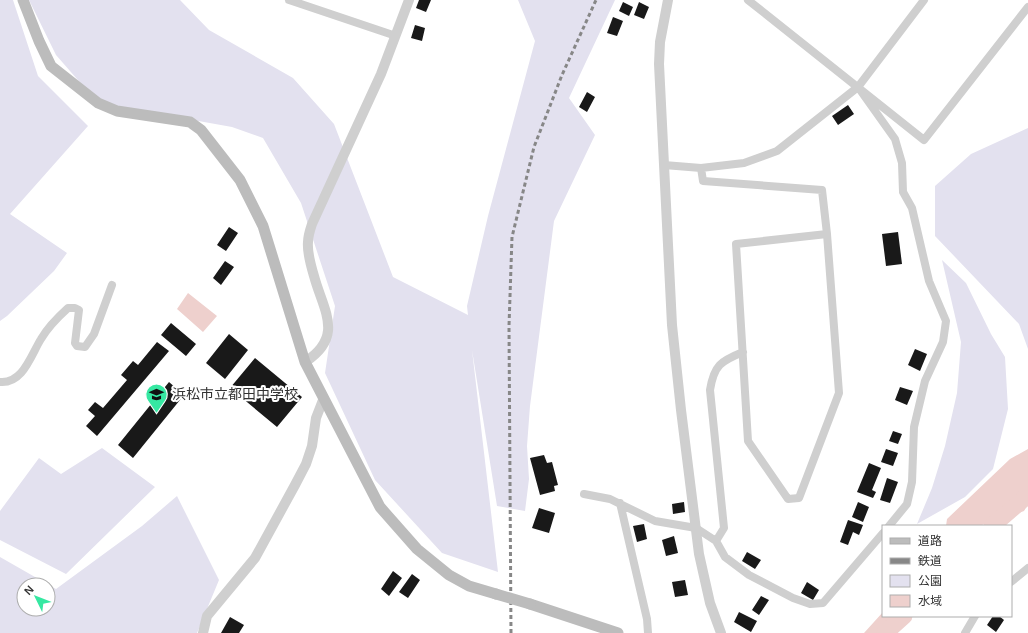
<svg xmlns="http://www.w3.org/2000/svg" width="1028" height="633" viewBox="0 0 1028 633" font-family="Helvetica,'Noto Sans JP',sans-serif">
	<rect width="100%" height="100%" fill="#fff"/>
	<path fill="#e3e1ef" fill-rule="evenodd" d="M0,0H13L38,76L88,126L10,214L67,253L54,271L7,316L0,321Z
		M29,0H180L209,30L293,78L334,124L393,277L468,315L467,306L488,216L535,41L518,0H615L569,98L595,135L554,221L530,406L527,446L529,479L525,511L497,506L472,350L498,572L442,553L375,480L325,373L335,306L301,203L263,138L232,127L98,103L56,55Z
		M1028,128V349L1019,324L935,236V186L971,154Z
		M942,260L966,283L991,334L1005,357L1008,409L993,469L965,497L917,524L932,488L945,446L957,393L961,342Z
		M102,448L155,487L66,574L0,540V511L39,458L61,474Z
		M177,496L219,580L197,633H0V557L56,589L142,526ZM24,585H48V609H24Z"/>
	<path fill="#eed0cd" d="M188,293L217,316L203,332L177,309Z
		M1028,449V504L1024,511L979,526H946L947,519L1010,459Z
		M883,612V616H894L878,633H864Z"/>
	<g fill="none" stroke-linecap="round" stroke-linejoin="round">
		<path stroke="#eed0cd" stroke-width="17" d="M992,526L1028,495
			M885,633L904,616"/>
	</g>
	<path fill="#191919" d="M419,0H431L426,12L416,8Z
		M623,2L633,7L629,16L619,11Z
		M639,2L649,7L644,19L634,15Z
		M613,17L623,21L617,36L607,33Z
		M415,25L425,28L422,41L411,38Z
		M587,92L595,97L587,112L579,107Z
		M848,105L854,114L838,125L832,116Z
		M229,227L238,233L226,251L217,245Z
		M898,232L902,264L886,266L882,234Z
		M225,261L234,267L221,285L213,278Z
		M171,323L196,344L186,356L161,335Z
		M229,334L248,350L225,379L206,363Z
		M157,342L169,351L97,436L86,426L95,416L88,410L95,402L103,408L127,380L121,375L133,361L138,365Z
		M915,349L927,354L920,371L908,365Z
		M255,358L302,397L277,427L230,388Z
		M169,382L184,395L133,458L118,445Z
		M900,387L913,391L907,405L895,400Z
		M893,431L902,434L898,444L889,441Z
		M886,449L898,453L893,466L881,462Z
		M544,455L547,463L552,462L558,485L554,486L555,491L540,495L530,458Z
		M869,463L881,468L872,490L876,492L873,498L857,492Z
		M887,478L898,482L890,503L880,500Z
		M684,502L685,512L673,514L672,504Z
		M858,502L869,507L863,522L852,517Z
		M539,508L555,513L549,533L532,528Z
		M848,520L863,525L859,535L853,532L848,545L840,542Z
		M644,524L647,539L637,542L633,526Z
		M674,536L678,553L666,556L662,540Z
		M747,552L761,560L755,569L742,561Z
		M393,571L402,578L389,596L381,589Z
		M412,574L420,580L408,598L399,592Z
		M685,580L688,595L675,597L672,582Z
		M807,582L819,590L813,600L801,593Z
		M761,596L769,600L759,615L752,610Z
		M739,612L757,621L751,632L734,622Z
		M993,616H999L1004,620L996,632L987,625Z
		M230,617L244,625L239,633H221Z"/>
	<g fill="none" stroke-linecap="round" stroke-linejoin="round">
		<path stroke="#cfcfcf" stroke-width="8" d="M289,0L396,36
			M748,0L924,140L1028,7
			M858,87L895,139L902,163L903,192L912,208L929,281L946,321L943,342L925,381L914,427L912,482L907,504L889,526
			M664,165L701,168L744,163L777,151L858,87L924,0
			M701,168L703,181L822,190L827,234L839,393L799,498L788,499L748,441L736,244L827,234
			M0,382C23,384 31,355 41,339C48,327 58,317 68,308H75L79,310L75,343L77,346L85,347L94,334L112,285
			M584,494L610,499L655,521L696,528L716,541L725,557L749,575L793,598L810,604L823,603L883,533
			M620,503L647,619L648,633
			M716,541L724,528L710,390C714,365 721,361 743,352
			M1011,582L1028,568
			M965,633L975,616"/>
		<path stroke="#cfcfcf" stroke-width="10" d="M668,0L660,42L659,64L672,325L681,410L699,554L710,603L721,633
			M305,362C345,336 323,310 314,276C311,266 307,252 308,242C308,237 310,230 312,224L381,74L409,0
			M203,633L207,616L255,558L295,485L306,464L312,446L316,418L323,400"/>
		<path stroke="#bcbcbc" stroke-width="11" d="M23,0L39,41L51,66L98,103L117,111L190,122L201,130L240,180L263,226L305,362L380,507L417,549L449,575L469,586L496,594
			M530,604L618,633"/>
		<path stroke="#878787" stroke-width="3" stroke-dasharray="4 3" stroke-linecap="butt" d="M511,633L509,326L512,237L534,147L562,75L596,0"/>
		<path stroke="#bcbcbc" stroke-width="11" d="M496,594L530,604"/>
	</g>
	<defs>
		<symbol id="school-pin" viewBox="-11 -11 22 30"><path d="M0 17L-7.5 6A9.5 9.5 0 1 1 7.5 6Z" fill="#36e8a2" stroke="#fff"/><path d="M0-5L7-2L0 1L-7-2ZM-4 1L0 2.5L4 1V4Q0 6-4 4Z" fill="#111"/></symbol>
	</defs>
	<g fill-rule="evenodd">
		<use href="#school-pin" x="144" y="382" width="25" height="34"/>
	</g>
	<g text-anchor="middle" stroke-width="4" stroke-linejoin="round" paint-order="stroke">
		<g font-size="14" fill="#323232" stroke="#fff" text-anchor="start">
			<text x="172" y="399">浜松市立都田中学校</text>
		</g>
	</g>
	<rect x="882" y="525" width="130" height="92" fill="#ffffff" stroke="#adadad"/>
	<rect x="890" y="538" width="20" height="6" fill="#bcbcbc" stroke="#adadad"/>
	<text x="918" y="545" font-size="12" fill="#323232">道路</text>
	<rect x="890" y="558" width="20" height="6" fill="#878787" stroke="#adadad"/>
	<text x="918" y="565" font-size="12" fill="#323232">鉄道</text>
	<rect x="890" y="575" width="20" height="12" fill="#e3e1ef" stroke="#adadad"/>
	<text x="918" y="585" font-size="12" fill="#323232">公園</text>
	<rect x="890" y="595" width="20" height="12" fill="#eed0cd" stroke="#adadad"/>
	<text x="918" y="605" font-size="12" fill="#323232">水域</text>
	<g transform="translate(36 597) rotate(313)"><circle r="19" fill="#ffffff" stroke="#adadad"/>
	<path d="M0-3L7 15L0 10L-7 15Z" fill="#36e8a2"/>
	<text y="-6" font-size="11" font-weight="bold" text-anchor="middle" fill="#323232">N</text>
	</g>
</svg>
